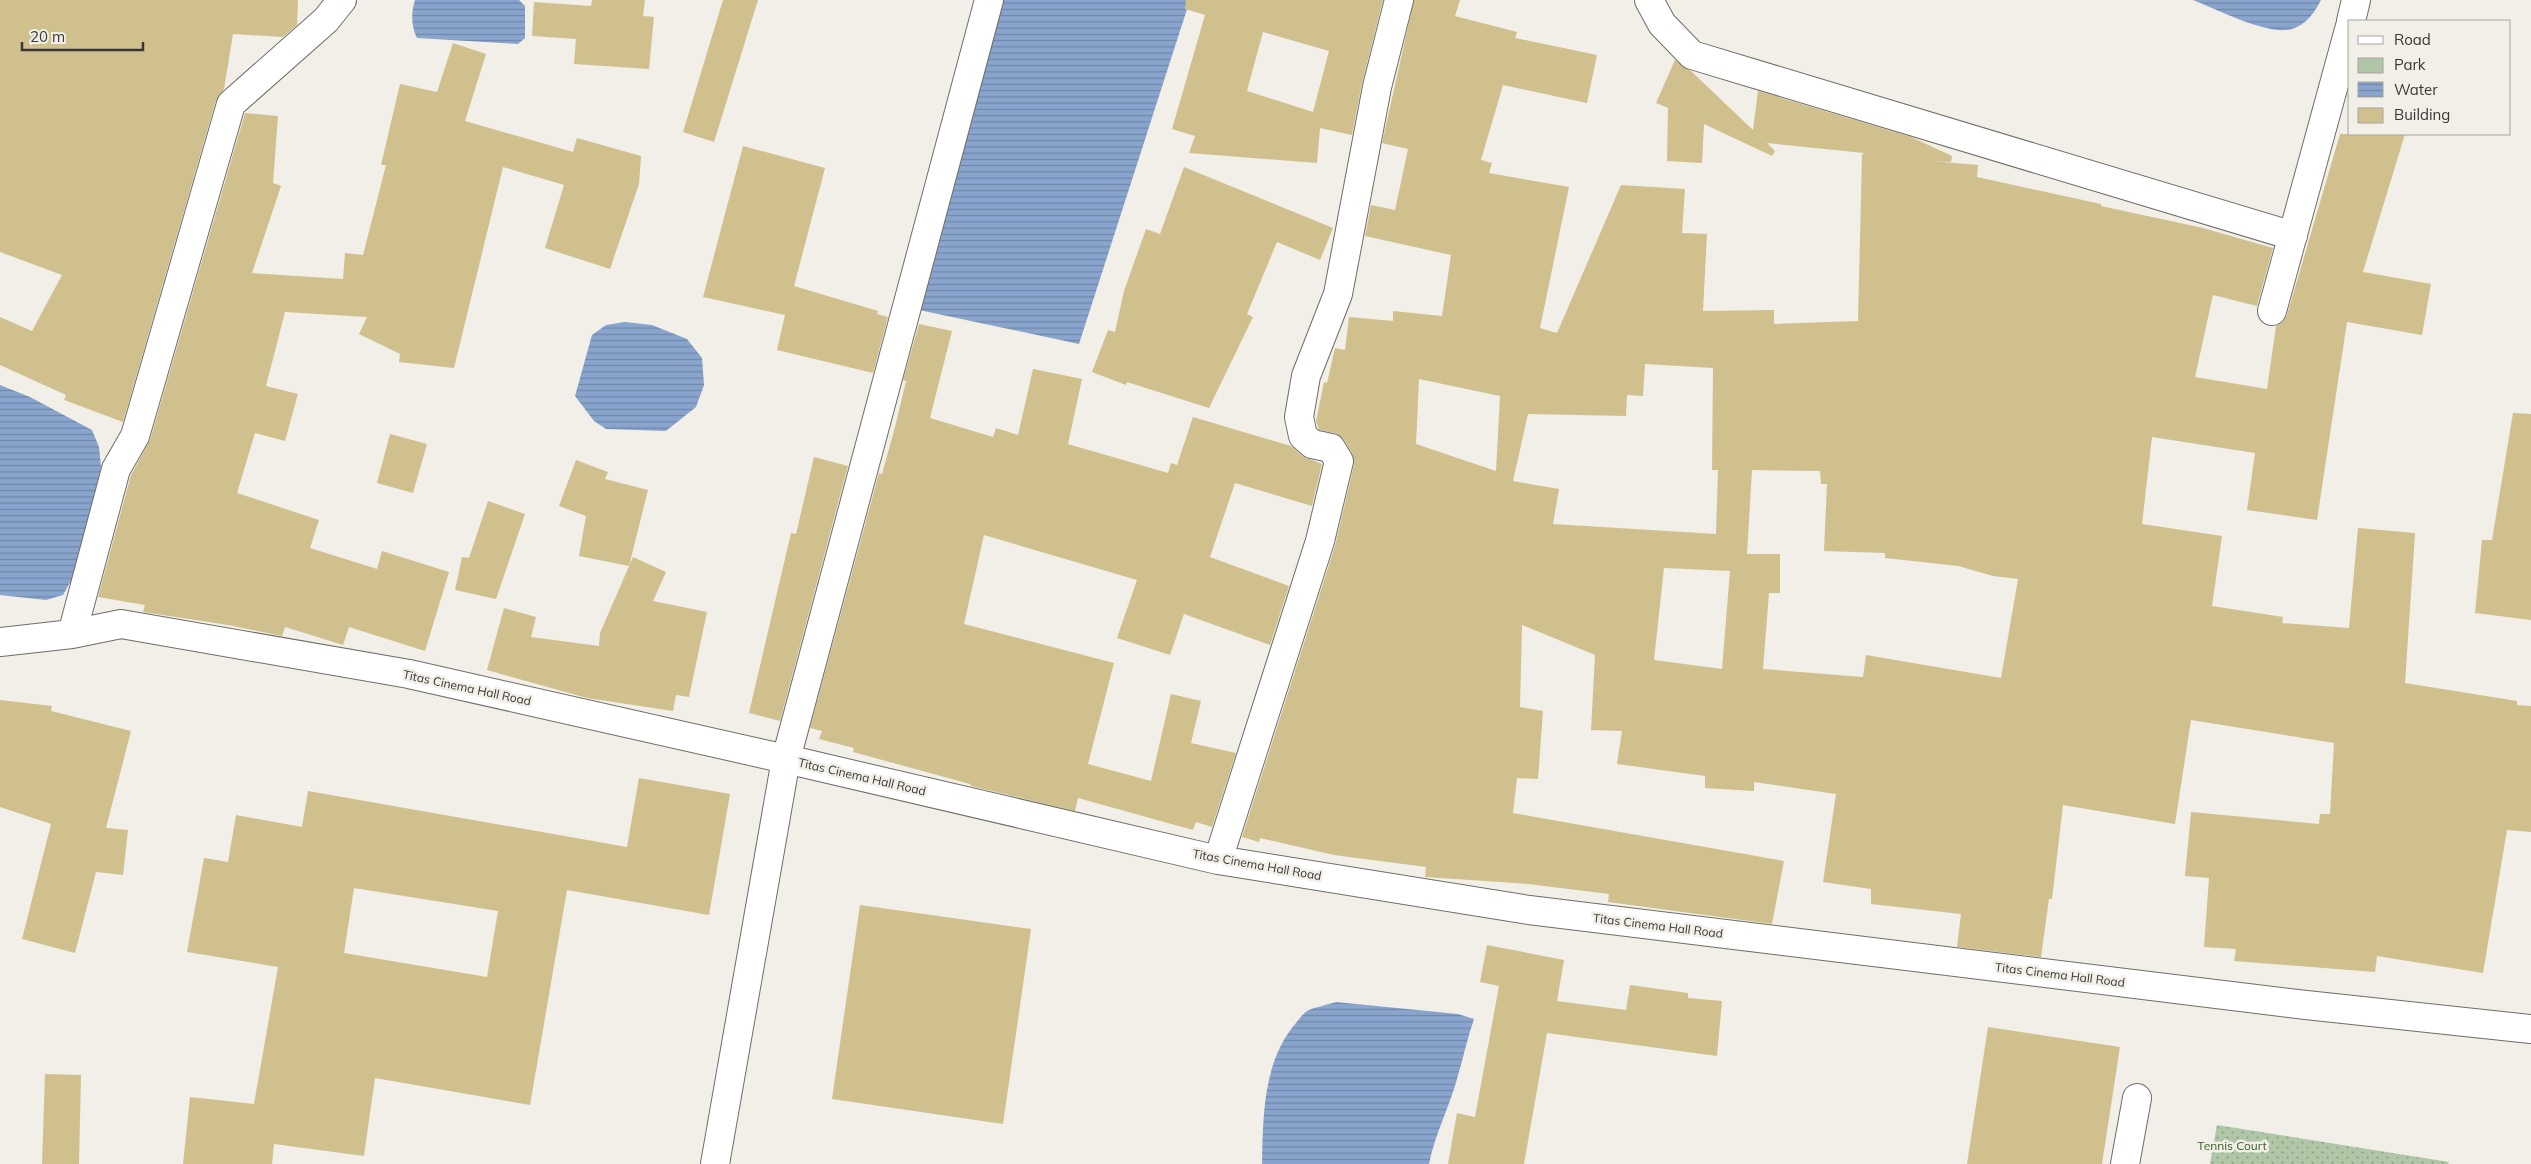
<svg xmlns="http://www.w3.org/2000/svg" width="2531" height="1164" viewBox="0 0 2531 1164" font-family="Mulish,sans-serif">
	<defs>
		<pattern id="green-dots" width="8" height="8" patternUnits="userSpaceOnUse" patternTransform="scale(1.25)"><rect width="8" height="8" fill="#afc6a7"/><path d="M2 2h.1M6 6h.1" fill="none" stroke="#8fa289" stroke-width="1.8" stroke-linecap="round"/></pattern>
		<pattern id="water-rules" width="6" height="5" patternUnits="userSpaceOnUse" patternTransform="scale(1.25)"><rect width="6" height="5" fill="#89a5ce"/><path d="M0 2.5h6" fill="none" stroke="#7187a8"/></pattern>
	</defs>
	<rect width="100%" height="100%" fill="#f1efe7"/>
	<path fill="url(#green-dots)" d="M2217,1125L2449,1162L2448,1164H2210Z"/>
	<path fill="url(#water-rules)" d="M415,0H519L525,6V38L518,44L417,38C411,27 411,11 415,0Z
		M1003,0H1190L1079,344L919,310Z
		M2193,0H2321C2315,12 2306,25 2292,29C2268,36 2216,9 2193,0Z
		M625,322L652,325L687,339L702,358L704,385L696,407L666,431L606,429L594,421L575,396L592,335L606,325Z
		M0,385L30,397L92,430L99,447L101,467L76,572L63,595L46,600L0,595Z
		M1336,1002L1458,1014L1474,1019C1467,1039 1463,1059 1457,1079C1449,1108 1435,1134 1429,1164H1262C1263,1116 1263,1061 1296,1023C1299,1019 1303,1014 1307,1011C1315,1007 1327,1005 1336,1002Z"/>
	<path fill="#d0c08e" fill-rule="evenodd" d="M0,0H298L297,25L283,37L233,34L224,89L216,100L123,422L64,400L66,395L0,365V317L32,331L62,275L0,252Z
		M592,0H645L643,16L654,17L649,69L574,64L576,39L532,36L534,2L591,6Z
		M723,0H758L714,142L683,132Z
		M1186,0H1383L1362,83L1352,135L1320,128L1317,163L1189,153L1195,136L1172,129L1205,15L1185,9ZM1263,32L1329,51L1313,112L1247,91Z
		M1414,0H1460L1455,16L1517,32L1515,38L1597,55L1587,103L1503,85L1481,160L1492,163L1489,173L1569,187L1540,328L1557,333L1621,185L1685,189L1682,233L1707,234L1703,311L1774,310V324L1858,321L1862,155L1864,153L1767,143L1775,151L1772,156L1704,124L1702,163L1667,161L1668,108L1656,103L1675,60L1691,71L1753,130L1758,91L1911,137L1952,156L1951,162L1932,161L1978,165L1977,177L2101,204V206L2203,228L2273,248L2257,306L2213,295L2195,377L2267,389L2276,326L2283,322L2287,315L2340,134H2405L2363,272L2431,284L2422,335L2347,322L2317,520L2247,510L2255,453L2152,437L2142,524L2222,536L2212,606L2283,617L2282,623L2349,628L2358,528L2415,533L2405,683L2517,701V705L2531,706V832L2507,830L2483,973L2377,956L2375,972L2234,961L2236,949L2204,947L2209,878L2185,876L2191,812L2319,824L2320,814H2330L2334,743L2191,720L2175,824L2063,805L2052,899H2049L2041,957L1957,947L1961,914L1871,904V889L1823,882L1836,794L1754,782V791L1705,788V776L1617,764L1622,731L1591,730L1595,655L1522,625L1520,707L1543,711L1538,779L1517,778L1513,813L1784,861L1772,924L1608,902L1609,894L1528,884L1425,877L1426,867L1334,855L1260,838L1259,842L1242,837L1335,546L1354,465L1352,453L1344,440L1335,433L1319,430L1316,421L1324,382L1327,383L1335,348L1345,350L1349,317L1393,321V311L1442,316L1451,255L1365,236L1371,205L1395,210L1408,149L1382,143ZM1645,364L1713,368L1712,470H1718L1716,534L1553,524L1559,489L1513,481L1528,414L1626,416L1627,395L1643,396ZM1419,379L1500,396L1496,471L1416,444ZM1752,470L1820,471L1821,484H1827L1824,551L1885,553V558L1958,566L1993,576L2018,579L2001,678L1866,655L1863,677L1763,669L1769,593H1780V554H1747ZM1664,568L1730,571L1722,669L1654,660Z
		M453,43L486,54L465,121L573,152L577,138L641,156L639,184L610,269L545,248L564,185L503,167L454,368L399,362L400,354L359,334L367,317L285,312L266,386L298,394L285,441L255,433L237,493L319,520L310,548L377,569L382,551L449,572L425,651L349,627L343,645L285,627L282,636L228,625L143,612L145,605L98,597L131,475L150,440L245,113L278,116L273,183L281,186L252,273L343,279L345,253L363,255L386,165H381L400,84L437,92Z
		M743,146L825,168L794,286L878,311L877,314L888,317L873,373L777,350L785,315L703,297Z
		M1184,167L1333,228L1320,260L1277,242L1247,314L1253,317L1209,408L1127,382L1126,385L1092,372L1108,330L1115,332L1124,291L1146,229L1160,234Z
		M919,324L952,331L930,418L993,437L996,428L1018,435L1033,369L1082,379L1068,444L1168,473L1171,463L1177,465L1193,417L1291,446L1302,456L1322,464L1312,506L1235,483L1210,557L1289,586L1270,645L1184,614L1170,655L1117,638L1137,580L984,535L964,624L1114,663L1088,764L1151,781L1171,694L1201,701L1191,743L1236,753L1212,827L1196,822L1193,830L1078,798L1075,811L971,786L970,784L853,752L854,748L819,739L822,731L810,728L879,473L882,474L895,427L906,381L903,380Z
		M2513,413L2531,414V620L2475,613L2482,540H2492Z
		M390,434L427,444L413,493L377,483Z
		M814,457L848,466L780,721L749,713L791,533L796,534Z
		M576,460L608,472L605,479L648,490L629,566L579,556L586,516L559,506Z
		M488,501L525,514L496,599L455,590L462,557L469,558Z
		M633,557L666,572L653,601L707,612L689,697L676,695L673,711L587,698L487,670L504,608L536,617L531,637L599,646L600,633Z
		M0,700L52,706L51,711L131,731L106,828L128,830L123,875L96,872L75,953L22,939L51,824L0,807Z
		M639,778L730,794L709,915L567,890L530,1105L375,1078L364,1156L274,1144L272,1164H183L190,1097L254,1104L278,967L187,952L204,858L228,862L236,815L302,827L308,791L627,847ZM354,888L498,911L487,977L344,953Z
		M860,905L1031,929L1003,1124L832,1099Z
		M1487,945L1564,960L1557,1001L1626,1010L1630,985L1688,993V998L1722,1001L1717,1056L1547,1033L1524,1164H1448L1457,1113L1475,1117L1499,986L1480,982Z
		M1988,1027L2120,1047L2102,1164H1967Z
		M45,1074L81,1075L79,1164H42Z"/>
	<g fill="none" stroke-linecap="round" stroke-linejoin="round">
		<defs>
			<path id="minor" d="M1649,0L1662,24L1692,55L2293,236
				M2351,21L2356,0
				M2272,311L2350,26
				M72,634L116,469L135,436L231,104L326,20L342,0
				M0,642L72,634L121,624L409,674L786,759L1218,860L1529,910L2306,1005L2531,1029
				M1218,860L1320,541L1339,461L1331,448L1312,444L1303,436L1299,417L1306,376L1338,294L1377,87L1399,0
				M715,1164L786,759L989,0
				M2125,1164L2137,1098"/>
		</defs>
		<use href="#minor" stroke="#6f6d66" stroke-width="30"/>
		<use href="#minor" stroke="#fff" stroke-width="28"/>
	</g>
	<g text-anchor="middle" stroke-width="5" stroke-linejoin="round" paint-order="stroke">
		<g font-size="12" fill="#383734" stroke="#f1efe7">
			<text transform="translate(467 688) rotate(12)" y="4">Titas Cinema Hall Road</text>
			<text transform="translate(862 777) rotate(13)" y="4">Titas Cinema Hall Road</text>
			<text transform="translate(1257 865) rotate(10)" y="4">Titas Cinema Hall Road</text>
			<text transform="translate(1658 926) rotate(7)" y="4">Titas Cinema Hall Road</text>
			<text transform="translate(2060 975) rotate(7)" y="4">Titas Cinema Hall Road</text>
		</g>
		<g font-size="12" fill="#376027" stroke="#f1efe7">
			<text x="2232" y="1150">Tennis Court</text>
		</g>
	</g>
	<rect x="2348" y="20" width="162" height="115" fill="#f1efe7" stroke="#a7a59f"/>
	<rect x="2358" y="36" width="25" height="8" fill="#ffffff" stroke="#a7a59f"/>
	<text x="2394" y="45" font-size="15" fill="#383734">Road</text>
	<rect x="2358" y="58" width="25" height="15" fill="#afc6a7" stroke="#a7a59f"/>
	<text x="2394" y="70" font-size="15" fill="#383734">Park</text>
	<rect x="2358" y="82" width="25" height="15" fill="url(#water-rules)" stroke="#a7a59f"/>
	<text x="2394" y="95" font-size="15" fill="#383734">Water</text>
	<rect x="2358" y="108" width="25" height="15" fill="#d0c08e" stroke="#a7a59f"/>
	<text x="2394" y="120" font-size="15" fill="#383734">Building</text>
	<path d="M22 42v8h121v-8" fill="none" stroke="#383734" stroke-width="2.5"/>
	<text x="30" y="42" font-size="15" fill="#383734" stroke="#f1efe7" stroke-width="4" paint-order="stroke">20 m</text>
</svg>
